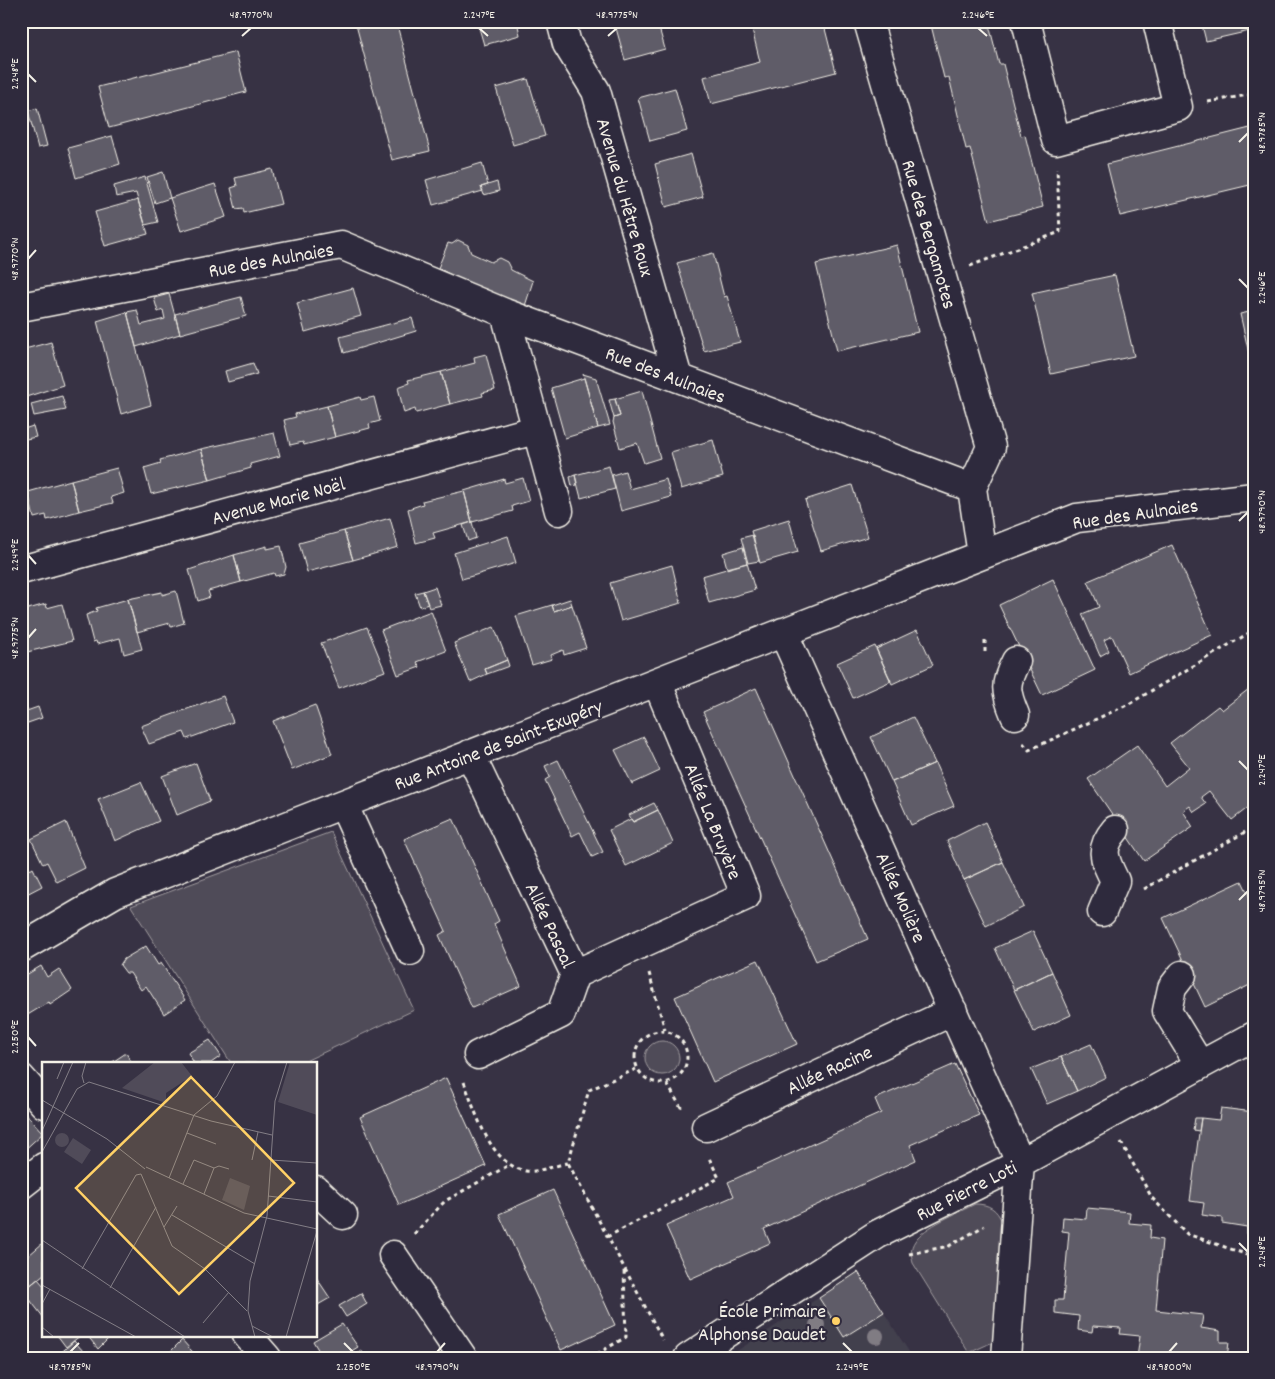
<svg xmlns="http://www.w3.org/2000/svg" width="1275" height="1379" viewBox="0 0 1275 1379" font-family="Dekko,sans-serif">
	<rect width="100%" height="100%" fill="#373244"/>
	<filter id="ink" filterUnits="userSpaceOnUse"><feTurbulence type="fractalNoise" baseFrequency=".02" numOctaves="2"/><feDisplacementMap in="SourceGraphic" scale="10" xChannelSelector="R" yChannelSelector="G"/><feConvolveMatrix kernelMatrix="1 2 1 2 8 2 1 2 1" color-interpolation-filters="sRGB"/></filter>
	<g filter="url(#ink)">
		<path fill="#433f4e" d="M858,1272L913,1358H726Z"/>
		<path fill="#504b59" stroke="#a29ea0" d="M331,832L414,1010L301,1063H231L131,906Z
			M645 1058a17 17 0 1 1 34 0a17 17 0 1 1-34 0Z
			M975,1204C989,1204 997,1209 1002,1222L995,1341L969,1353L913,1263C911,1255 910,1248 915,1241C923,1227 960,1212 975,1204Z"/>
		<path fill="#5f5c67" stroke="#f4f1e8" d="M355,21H396L430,151L392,160Z
			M477,21H517L520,35L484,45Z
			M614,21H657L665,49L625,60Z
			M750,21H823L836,72L711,104L704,77L760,62Z
			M930,21H988L999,64H1003L1021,136L1025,135L1043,207L989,221L970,148L966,149L949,77L944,78Z
			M1201,21H1253L1254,30L1206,41Z
			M236,52L246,92L109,128L98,87Z
			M528,79L545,136L513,145L496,88Z
			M675,88L687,131L650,141L638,98Z
			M37,108L47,146L38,148L28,111Z
			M1254,127V184L1120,216L1107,164Z
			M112,136L120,164L76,178L68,148Z
			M691,154L703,197L666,207L655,164Z
			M482,163L488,185L481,187L483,191L433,205L426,180Z
			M272,169L281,204L244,213L243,208L236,209L231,188L237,186L235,178Z
			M163,172L170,198L155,203L147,177Z
			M145,177L158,222L145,225L136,193L116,197L114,186Z
			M497,182L499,191L484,195L481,187Z
			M215,184L226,217L181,231L170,198Z
			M138,200L148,234L105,246L95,212Z
			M458,240L468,245L471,253L491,262L499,258L507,262L511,270L533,281L525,306L472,286L438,268L448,243L452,244Z
			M897,245L918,332L837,351L816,264Z
			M713,253L724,297L727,296L740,342L704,351L677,263Z
			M1115,275L1134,356L1051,374L1032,293Z
			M353,288L361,316L305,332L297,303Z
			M169,294L180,334L136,347L127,312L137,310L141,325L165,319L163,310L158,312L154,298Z
			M241,297L246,316L180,334L175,314Z
			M1254,311V376L1240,314Z
			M127,312L151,405L121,414L97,321Z
			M412,318L416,331L344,353L340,337Z
			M51,342L63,385L26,397L21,381V350Z
			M486,354L495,390L482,393L483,396L450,404L441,372L475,363L474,357Z
			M253,363L257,374L228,382L225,371Z
			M441,372L450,404L416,413L415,409L404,413L398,387L409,383L408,380Z
			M583,374L596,378L610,425L598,428Z
			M584,378L598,428L565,438L551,388Z
			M642,391L660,458L644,463L637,443L620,448L613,422L614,418L620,416L615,399Z
			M62,396L66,410L34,416L31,404Z
			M360,397L361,400L374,397L380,421L369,424L370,428L335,437L327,406Z
			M615,399L620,416L614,418L609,400Z
			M327,406L335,437L304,445L303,442L290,445L284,420L296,417L295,414Z
			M33,426L36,437L21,440V430Z
			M274,433L280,456L250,464L251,468L210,480L201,449Z
			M713,440L723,477L681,489L671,452Z
			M201,449L210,480L151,494L144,468L161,463L160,460Z
			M609,466L615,489L581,498L575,475Z
			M117,468L124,493L111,497L113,503L79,511L71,480Z
			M625,471L630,489L666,479L671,497L621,511L612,475Z
			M575,475L577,485L572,486L570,477Z
			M523,478L529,501L512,506L513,511L472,522L464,491L504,479L505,483Z
			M71,480L79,511L47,520L46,515L34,518L28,492Z
			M852,485L868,537L821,551L805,500Z
			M464,491L472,522L433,533L435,538L416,543L408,509L423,504L422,501Z
			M390,518L398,547L353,560L344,531Z
			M789,519L798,552L760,563L751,531Z
			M472,522L476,538L468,541L463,525Z
			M344,531L353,560L307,572L299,543Z
			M753,535L759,561L748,563L741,538Z
			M508,536L516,563L462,579L454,553Z
			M1172,545L1212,635L1129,673L1112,636L1104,640L1109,651L1100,656L1082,614L1099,607L1088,581Z
			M267,546V549L281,546L286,567L284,574L275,576L274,573L241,582L234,555Z
			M743,547L747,563L727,568L723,553Z
			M234,555L241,582L208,591L210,597L198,601L189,570Z
			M747,563L755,590L709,603L702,576Z
			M672,565L681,603L621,621L610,583Z
			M1053,579L1095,670L1042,695L999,605Z
			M435,587L441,605L429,608L423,591Z
			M176,591L184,623L171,627L170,623L137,632L128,599L162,592V595Z
			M423,591L428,604L420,607L415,593Z
			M128,599L142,649L124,654L120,638L97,644L96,641L93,642L86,615L97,611L96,608Z
			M570,599L572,605L554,611L552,605Z
			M46,604L47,608L62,604L72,641L23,653L21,611Z
			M552,605L554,611L572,605L586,648L564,655L563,650L551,655L552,659L532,665L516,616Z
			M431,611L446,651L417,662L420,667L398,675L381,630Z
			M367,627L385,671L339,688L321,643Z
			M494,627L507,660L485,669L487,674L470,682L454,643Z
			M917,630L933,665L892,684L876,649Z
			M875,646L891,681L853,698L837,663Z
			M21,649L26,667L21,668Z
			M507,660L509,666L487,674L485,669Z
			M1254,685V803L1232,820L1209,791L1201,797L1206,804L1194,812L1190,806L1183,811L1193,827L1144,861L1088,779L1137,745L1165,786L1189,767L1170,743L1218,706L1222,710Z
			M756,688L868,939L816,961L703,712Z
			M223,696L233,722L187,739L184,732L149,744L141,726Z
			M315,705L332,754L292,770L273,721Z
			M38,707L42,718L22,725L21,713Z
			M913,717L935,763L892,782L871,737Z
			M644,737L660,771L632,784L615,750Z
			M558,760L603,852L592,857L580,832L572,836L545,780L550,777L545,766Z
			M196,763L210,801L177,815L162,776Z
			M935,763L954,806L911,825L892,782Z
			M141,782L159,821L115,841L98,799Z
			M654,803L658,810L633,822L629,815Z
			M658,810L673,843L626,866L609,830L631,819L633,822Z
			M453,818L499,921L494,924L521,986L472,1008L439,935L446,931L404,839Z
			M66,822L85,868L57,882L47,862L43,864L31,839Z
			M985,822L1003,862L964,880L947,841Z
			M25,859L30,870L33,868L42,886L21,897V861Z
			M1003,862L1024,907L986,926L964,880Z
			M1242,881L1254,906V983L1205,1007L1163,918Z
			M21,907L28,920L21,923Z
			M1033,931L1052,972L1014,990L995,948Z
			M146,946L158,965L161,963L185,1000L164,1014L146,986L141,990L130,973H126L120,965L124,959Z
			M758,960L797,1044L713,1082L675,997Z
			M41,966L47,977L59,969L72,990L50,1005L49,1002L21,1019V978Z
			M1052,972L1071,1015L1034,1032L1014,990Z
			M210,1040L221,1056L211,1063H194L188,1053Z
			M1091,1044L1106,1077L1077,1091L1061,1057Z
			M126,1053L132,1063H111Z
			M1061,1057L1077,1091L1047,1104L1031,1069Z
			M955,1064L979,1115L910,1145L916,1160L764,1229L770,1243L690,1279L666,1226L734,1196L728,1182L881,1113L875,1099Z
			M446,1078L486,1166L399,1205L360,1117Z
			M1221,1108L1254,1112V1235L1247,1234V1227L1222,1223V1218L1202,1215L1204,1203L1190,1201L1201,1118L1219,1120Z
			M21,1109L43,1133L21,1153Z
			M1195,1118H1201L1199,1131L1193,1130Z
			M553,1190L615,1325L561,1350L499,1214Z
			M1087,1208L1130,1212L1129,1223L1151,1225L1150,1238L1162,1240L1156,1310L1203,1315L1201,1328L1220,1331V1342H1229L1227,1358H1137L1140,1336L1120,1334L1121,1328L1093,1326L1092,1332L1078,1330L1079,1316L1055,1313V1300H1063L1069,1232L1062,1231L1063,1217L1086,1219Z
			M44,1242V1274L23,1291L21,1288V1262Z
			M858,1272L884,1312L844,1337L819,1298Z
			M316,1277L330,1298L316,1306Z
			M38,1279L44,1286V1318L23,1291Z
			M21,1288L31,1301L23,1307L21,1304Z
			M361,1293L367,1304L346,1317L339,1306Z
			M342,1324L358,1347L340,1358H323L313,1341Z
			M57,1335H81L66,1347Z
			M87,1335H112L98,1349Z
			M182,1340L198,1358H164Z
			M74,1341L85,1353L80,1358H55Z
			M361,1350L366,1358H348Z"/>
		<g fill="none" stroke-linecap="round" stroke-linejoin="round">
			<defs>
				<path id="minor" d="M561,21L567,44L596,91L678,378
					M868,21L991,447L972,488
					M1026,21L1056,140L1178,107L1157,21
					M21,307L341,245L505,313L972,488
					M505,313L559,511
					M972,488L982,555L1077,518L1254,497
					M21,570L535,430
					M783,632L1020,1162L1006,1358
					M1015,715C1005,691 1004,684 1016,661
					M470,754L575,974L561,1014L478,1055
					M343,804L410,951
					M1102,912L1115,881C1105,860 1098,850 1115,830
					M21,948L115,893L982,555
					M575,974L746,896L657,682
					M1182,975L1172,988L1167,1011L1200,1065
					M21,1078L44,1104
					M706,1127L953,1011
					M21,1185L44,1167
					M316,1190L343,1215
					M393,1255L463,1358
					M247,1335L267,1358
					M688,1358L878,1234L1007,1170L1254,1036"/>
			</defs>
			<use href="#minor" stroke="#f4f1e8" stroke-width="31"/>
			<path stroke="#f4f1e8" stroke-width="3" stroke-dasharray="4 4" stroke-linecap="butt" d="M1208,102L1254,94
				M970,266L1060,232L1057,168
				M985,652V636
				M1023,743L1029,750L1129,704L1254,630
				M1144,889L1254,827
				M649,973L665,1030
				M635 1057a26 26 0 1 1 52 0a26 26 0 1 1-52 0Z
				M636,1069L589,1090L568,1163L663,1340
				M464,1082C476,1112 489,1164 526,1171C537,1173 556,1165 568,1163
				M667,1084L682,1109
				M1121,1142L1152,1198L1187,1234L1254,1257
				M414,1234L445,1201L509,1165
				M607,1237L719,1178L708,1156
				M909,1254L949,1246L984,1226
				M590,1358L626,1337L624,1269"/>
			<use href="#minor" stroke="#2f2a3d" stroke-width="28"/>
		</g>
		<g fill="#807b83">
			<circle cx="817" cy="1325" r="8"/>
			<circle cx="876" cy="1336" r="8"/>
		</g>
	</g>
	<path fill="none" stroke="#f4f1e8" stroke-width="2" d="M479,28L488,36M978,28L987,36M242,36L251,28M608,36L617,28M28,74L36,82M1239,142L1248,133M28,259L36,250M1239,279L1248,288M1239,521L1248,512M28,555L36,564M28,638L36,629M1239,761L1248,770M1239,900L1248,891M28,1037L36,1046M1239,1243L1248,1252M344,1343L353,1352M843,1343L852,1352M70,1352L79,1343M437,1352L445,1343M1169,1352L1177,1343"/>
	<circle fill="#ffd166" stroke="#2f2a3d" stroke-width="2" cx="836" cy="1321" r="5"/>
	<g text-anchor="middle" stroke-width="4.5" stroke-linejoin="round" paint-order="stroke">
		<g font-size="20" fill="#f4f1e8" stroke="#2f2a3d">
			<text transform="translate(626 197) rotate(74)" y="7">Avenue du Hêtre Roux</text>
			<text transform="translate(930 234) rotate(74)" y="7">Rue des Bergamotes</text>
			<text transform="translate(271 259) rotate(-10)" y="7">Rue des Aulnaies</text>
			<text transform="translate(666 374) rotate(21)" y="7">Rue des Aulnaies</text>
			<text transform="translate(278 500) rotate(-15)" y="7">Avenue Marie Noël</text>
			<text transform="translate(1135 513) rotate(-8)" y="7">Rue des Aulnaies</text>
			<text transform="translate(498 744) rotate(-21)" y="7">Rue Antoine de Saint-Exupéry</text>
			<text transform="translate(714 821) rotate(68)" y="7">Allée La Bruyère</text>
			<text transform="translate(902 897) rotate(66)" y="7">Allée Molière</text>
			<text transform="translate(551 925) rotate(65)" y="7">Allée Pascal</text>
			<text transform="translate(829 1069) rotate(-25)" y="7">Allée Racine</text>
			<text transform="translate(966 1190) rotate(-27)" y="7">Rue Pierre Loti</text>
		</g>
		<g font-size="20" fill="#f4f1e8" stroke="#2f2a3d" text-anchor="end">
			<text x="826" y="1317">École Primaire<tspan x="826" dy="23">Alphonse Daudet</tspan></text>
		</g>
	</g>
	<g transform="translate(42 1062)">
		<rect width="275" height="275" fill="#373244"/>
		<path d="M113,0H139L150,14L124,31V41L80,26ZM248,0H275V53L236,40ZM13 78a7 7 0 1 1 14 0a7 7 0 1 1-14 0ZM31,76L49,88L40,102L22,90ZM188,116L208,124L202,148L180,138Z" fill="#504b59"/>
		<path fill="none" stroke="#837e86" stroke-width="1" d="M15,17L22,0M42,21L40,14L44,0M0,38L65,77L103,107M0,69L31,0M145,71L174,82M0,90L35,27L47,20L169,59L230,73M210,98L216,70M229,98L275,101M104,105L202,151L275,167M99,112L130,184L163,207L205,249M127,116L152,53L175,34L193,0M141,122L152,98L172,106M162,132L172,106L177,104L187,107M226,134L275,140M130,153L213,202M122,165L135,144M0,178L143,275M40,207L94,113L99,112M0,223L94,275M68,226L114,145M0,242L8,227M161,261L187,230M210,264L231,275M0,265L12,275M213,275L206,249L208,219L225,154L233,39L245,0M244,275L275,169"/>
		<path fill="#ffd166" fill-opacity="0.15" stroke="#ffd166" stroke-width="2.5" d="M149,15L252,121L137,232L34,126Z"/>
		<rect width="275" height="275" fill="none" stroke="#f4f1e8" stroke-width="2.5"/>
	</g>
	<rect width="1275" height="1379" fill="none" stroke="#2f2a3d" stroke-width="55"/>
	<rect x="28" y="28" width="1220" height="1324" fill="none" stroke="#f4f1e8" stroke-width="2"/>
	<g font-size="12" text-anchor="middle" fill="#f4f1e8">
		<text x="251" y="18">48.9770°N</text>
		<text x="479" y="18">2.247°E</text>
		<text x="617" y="18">48.9775°N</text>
		<text x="978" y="18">2.246°E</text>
		<text transform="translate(14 74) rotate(-90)" y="4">2.248°E</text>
		<text transform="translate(1261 133) rotate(-90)" y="4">48.9785°N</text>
		<text transform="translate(14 259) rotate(-90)" y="4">48.9770°N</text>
		<text transform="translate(1261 288) rotate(-90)" y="4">2.246°E</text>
		<text transform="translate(1261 512) rotate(-90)" y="4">48.9790°N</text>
		<text transform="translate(14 555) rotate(-90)" y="4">2.249°E</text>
		<text transform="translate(14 638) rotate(-90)" y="4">48.9775°N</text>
		<text transform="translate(1261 770) rotate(-90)" y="4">2.247°E</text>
		<text transform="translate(1261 891) rotate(-90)" y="4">48.9795°N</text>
		<text transform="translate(14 1037) rotate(-90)" y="4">2.250°E</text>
		<text transform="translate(1261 1252) rotate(-90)" y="4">2.248°E</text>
		<text x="70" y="1370">48.9785°N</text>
		<text x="353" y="1370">2.250°E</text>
		<text x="437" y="1370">48.9790°N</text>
		<text x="852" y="1370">2.249°E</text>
		<text x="1169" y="1370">48.9800°N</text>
	</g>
</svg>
